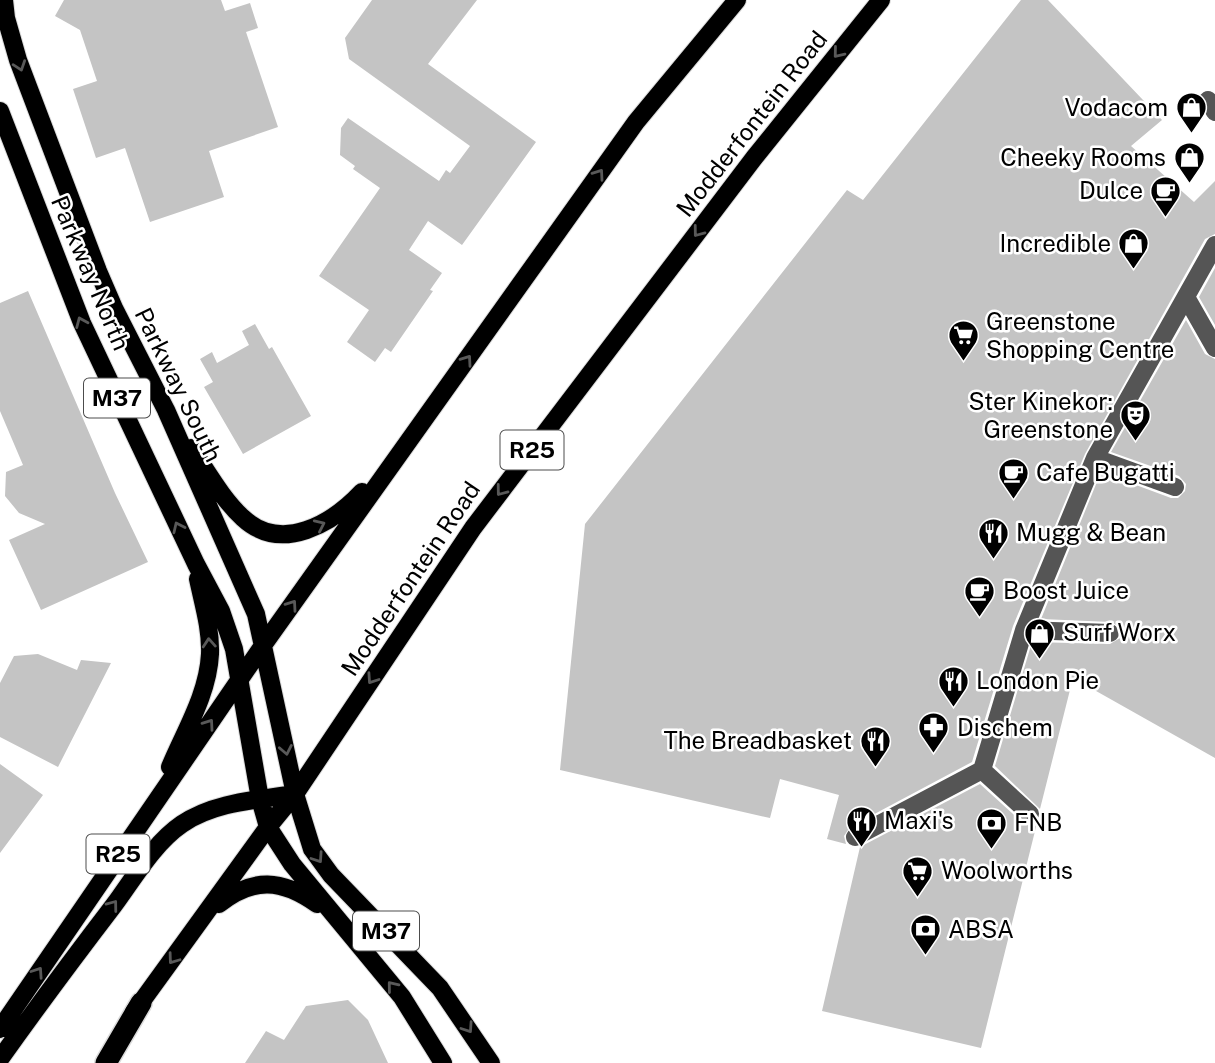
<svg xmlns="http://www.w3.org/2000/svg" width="1215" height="1063" viewBox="0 0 1215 1063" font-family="'Public Sans',sans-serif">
	<rect width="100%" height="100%" fill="#fff"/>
	<path fill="#c4c4c4" d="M64,0H221L225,11L250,3L258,28L246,32L278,127L209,151L224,197L150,222L125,148L96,158L73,89L97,81L80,30L55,16Z
		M372,0H477L428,64L536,142L462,245L428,221L409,250L442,273L430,290L433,291L391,352L385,348L375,362L347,342L369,310L319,276L380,188L353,169L355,166L340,155L341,128L348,118L439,181L446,170L450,173L470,146L349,59L345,38Z
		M1021,0H1048L1162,120L1131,146L1194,202L1215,181V234L1205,239L1085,454L1013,626L972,762L850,827L844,836L846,844L827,839L839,795L780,779L770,818L560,770L585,524L847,190L863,200Z
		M1215,268V325L1199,297Z
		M28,291L115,493L148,562L41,610L9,540L45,524L19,513L5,496L6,472L23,465L0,411V303Z
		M1186,320L1205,354L1215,359V758L1073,678L1040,809L995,766L1032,642L1110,644L1120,638V627L1111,622L1041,619L1101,472L1171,498H1178L1185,491L1186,484L1179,476L1111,452Z
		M255,324L269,349L272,347L311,416L243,454L204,387L213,382L200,359L212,352L217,363L249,345L242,331Z
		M38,654L77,670L81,660L111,663L58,767L0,737V683L14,656Z
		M0,764L43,795L0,853Z
		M980,784L1023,823L1028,825L1037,823L981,1048L822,1011L860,847Z
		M348,1000L368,1020L388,1063H245L266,1031L284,1040L306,1006Z"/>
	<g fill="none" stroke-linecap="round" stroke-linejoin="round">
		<defs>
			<path id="major" d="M4,0L6,18L18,60L98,271L114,308L166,410L256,614L295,794L312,849L331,875L440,988L491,1063
				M0,111L82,323L196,564L221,611L234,649L260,799L268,827L292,864L402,997L443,1063
				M191,448C207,471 222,499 243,518C282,554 333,523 362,492
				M170,767C185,731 208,694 210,654C211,629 203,603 198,579
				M219,904C253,877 282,879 317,904
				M134,1012L268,827L295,794L473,528L754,158L881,0
				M0,1029L264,644L636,122L737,0
				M0,1059C37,1007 75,956 114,905C134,878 154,843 182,824C214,802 257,800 295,794"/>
			<path id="highway" d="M106,1063L141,1003"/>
		</defs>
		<use href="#major" stroke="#dbdbdb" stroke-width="20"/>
		<use href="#highway" stroke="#dbdbdb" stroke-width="24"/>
		<path stroke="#555" stroke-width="18" d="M1208,100L1215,112
			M1186,297L1215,348
			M1095,458L1175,487
			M1024,630L1110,633
			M982,770L1030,814
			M855,837L982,770L1024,630L1095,458L1215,245"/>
		<use href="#major" stroke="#000" stroke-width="18"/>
		<use href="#highway" stroke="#000" stroke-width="21"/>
	</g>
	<defs><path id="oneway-chevron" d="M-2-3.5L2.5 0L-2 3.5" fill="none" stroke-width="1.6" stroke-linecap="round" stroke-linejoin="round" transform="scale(1.75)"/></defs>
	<g stroke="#595959">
		<use href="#oneway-chevron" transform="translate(838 53) rotate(129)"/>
		<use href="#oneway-chevron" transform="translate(20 66) rotate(71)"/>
		<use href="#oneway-chevron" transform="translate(599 174) rotate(-55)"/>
		<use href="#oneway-chevron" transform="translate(698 232) rotate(127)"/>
		<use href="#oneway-chevron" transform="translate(81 322) rotate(-113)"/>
		<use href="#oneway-chevron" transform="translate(467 360) rotate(-55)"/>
		<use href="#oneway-chevron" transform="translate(501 491) rotate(127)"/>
		<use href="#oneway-chevron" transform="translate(320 525) rotate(-25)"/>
		<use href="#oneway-chevron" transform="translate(178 527) rotate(-115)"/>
		<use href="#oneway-chevron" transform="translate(292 605) rotate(-55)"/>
		<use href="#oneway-chevron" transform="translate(209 643) rotate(-94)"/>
		<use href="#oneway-chevron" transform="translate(372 679) rotate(124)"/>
		<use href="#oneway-chevron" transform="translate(209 724) rotate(-55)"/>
		<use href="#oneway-chevron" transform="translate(286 750) rotate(79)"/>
		<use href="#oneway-chevron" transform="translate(318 858) rotate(56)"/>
		<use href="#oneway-chevron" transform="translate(113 905) rotate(-53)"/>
		<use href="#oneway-chevron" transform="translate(173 959) rotate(126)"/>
		<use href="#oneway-chevron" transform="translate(38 972) rotate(-56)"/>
		<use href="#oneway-chevron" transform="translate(392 986) rotate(-129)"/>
		<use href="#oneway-chevron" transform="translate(468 1028) rotate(56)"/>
	</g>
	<defs>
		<symbol id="shop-pin" viewBox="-11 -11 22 30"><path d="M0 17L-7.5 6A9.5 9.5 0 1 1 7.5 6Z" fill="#000" stroke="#fff"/><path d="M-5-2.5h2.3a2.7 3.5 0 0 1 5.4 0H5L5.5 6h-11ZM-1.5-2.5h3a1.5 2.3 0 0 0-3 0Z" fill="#fff"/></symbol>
		<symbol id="cafe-pin" viewBox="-11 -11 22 30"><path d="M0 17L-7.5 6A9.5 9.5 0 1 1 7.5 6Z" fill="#000" stroke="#fff"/><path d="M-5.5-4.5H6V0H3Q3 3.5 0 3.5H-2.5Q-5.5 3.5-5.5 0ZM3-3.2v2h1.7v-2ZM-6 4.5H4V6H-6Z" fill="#fff"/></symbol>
		<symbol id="supermarket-pin" viewBox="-11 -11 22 30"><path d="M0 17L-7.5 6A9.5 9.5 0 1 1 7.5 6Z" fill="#000" stroke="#fff"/><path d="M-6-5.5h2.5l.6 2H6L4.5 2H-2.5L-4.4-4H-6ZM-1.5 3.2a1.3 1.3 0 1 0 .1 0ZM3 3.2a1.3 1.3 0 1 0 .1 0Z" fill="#fff"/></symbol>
		<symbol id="theatre-pin" viewBox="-11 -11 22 30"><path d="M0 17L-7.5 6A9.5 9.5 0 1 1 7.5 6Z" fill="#000" stroke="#fff"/><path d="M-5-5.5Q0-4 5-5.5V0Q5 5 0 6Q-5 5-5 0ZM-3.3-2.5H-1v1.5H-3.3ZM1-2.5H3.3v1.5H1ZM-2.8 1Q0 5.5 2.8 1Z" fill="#fff"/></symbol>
		<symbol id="restaurant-pin" viewBox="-11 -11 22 30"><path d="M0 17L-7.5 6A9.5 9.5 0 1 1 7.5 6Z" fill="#000" stroke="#fff"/><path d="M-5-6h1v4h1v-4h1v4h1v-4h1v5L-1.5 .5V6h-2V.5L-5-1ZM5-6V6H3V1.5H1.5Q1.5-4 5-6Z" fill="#fff"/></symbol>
		<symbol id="pharmacy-pin" viewBox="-11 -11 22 30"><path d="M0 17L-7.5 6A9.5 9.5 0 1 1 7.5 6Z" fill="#000" stroke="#fff"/><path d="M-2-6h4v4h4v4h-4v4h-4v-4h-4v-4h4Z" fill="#fff"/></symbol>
		<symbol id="bank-pin" viewBox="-11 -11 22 30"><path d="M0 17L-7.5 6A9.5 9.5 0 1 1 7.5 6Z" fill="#000" stroke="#fff"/><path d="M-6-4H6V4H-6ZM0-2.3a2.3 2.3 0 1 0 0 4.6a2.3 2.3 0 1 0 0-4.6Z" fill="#fff"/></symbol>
	</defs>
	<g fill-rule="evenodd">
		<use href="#shop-pin" x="1174" y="90" width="35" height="47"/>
		<use href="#shop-pin" x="1172" y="140" width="35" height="47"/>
		<use href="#cafe-pin" x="1148" y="174" width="35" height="47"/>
		<use href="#shop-pin" x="1116" y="226" width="35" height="47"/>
		<use href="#supermarket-pin" x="946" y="318" width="35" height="47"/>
		<use href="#theatre-pin" x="1118" y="398" width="35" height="47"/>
		<use href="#cafe-pin" x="996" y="456" width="35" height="47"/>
		<use href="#restaurant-pin" x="976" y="516" width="35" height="47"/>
		<use href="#cafe-pin" x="962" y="574" width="35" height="47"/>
		<use href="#shop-pin" x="1022" y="616" width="35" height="47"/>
		<use href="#restaurant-pin" x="936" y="664" width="35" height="47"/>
		<use href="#pharmacy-pin" x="916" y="710" width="35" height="47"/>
		<use href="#restaurant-pin" x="858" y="724" width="35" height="47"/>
		<use href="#restaurant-pin" x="844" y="804" width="35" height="47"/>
		<use href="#bank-pin" x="974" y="806" width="35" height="47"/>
		<use href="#supermarket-pin" x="900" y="854" width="35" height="47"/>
		<use href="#bank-pin" x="908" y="912" width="35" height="47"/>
	</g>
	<g text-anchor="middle" stroke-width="5" stroke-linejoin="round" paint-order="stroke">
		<g fill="#fff" stroke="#4c4c4c" stroke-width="2">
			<rect x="84" y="378.5" width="66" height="39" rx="5"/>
			<rect x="500.5" y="430.5" width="63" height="39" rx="5"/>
			<rect x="86.5" y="834.5" width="63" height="39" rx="5"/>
			<rect x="353" y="911.5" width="66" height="39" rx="5"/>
		</g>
		<g font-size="23" font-weight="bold" fill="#000">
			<text x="117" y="406">M37</text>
			<text x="532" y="458">R25</text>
			<text x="118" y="862">R25</text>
			<text x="386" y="939">M37</text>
		</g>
		<g font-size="24" fill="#000" stroke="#fff" text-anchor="start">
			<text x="1168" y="116" text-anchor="end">Vodacom</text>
			<text x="1166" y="166" text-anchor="end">Cheeky Rooms</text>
			<text x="1143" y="199" text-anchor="end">Dulce</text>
			<text x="1111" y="252" text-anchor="end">Incredible</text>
			<text x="986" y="330">Greenstone<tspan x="986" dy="28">Shopping Centre</tspan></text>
			<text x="1113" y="410" text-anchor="end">Ster Kinekor:<tspan x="1113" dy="28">Greenstone</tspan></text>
			<text x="1036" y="481">Cafe Bugatti</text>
			<text x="1016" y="541">Mugg &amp; Bean</text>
			<text x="1003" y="599">Boost Juice</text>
			<text x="1063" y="641">Surf Worx</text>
			<text x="976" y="689">London Pie</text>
			<text x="957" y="736">Dischem</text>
			<text x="852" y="749" text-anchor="end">The Breadbasket</text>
			<text x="884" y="829">Maxi's</text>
			<text x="1014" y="831">FNB</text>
			<text x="941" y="879">Woolworths</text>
			<text x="948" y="938">ABSA</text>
		</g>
		<g font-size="24" fill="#000" stroke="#fff">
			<text transform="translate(752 124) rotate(-52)" y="8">Modderfontein Road</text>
			<text transform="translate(90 273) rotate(67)" y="8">Parkway North</text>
			<text transform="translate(178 385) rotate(64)" y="8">Parkway South</text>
			<text transform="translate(411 579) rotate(-56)" y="8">Modderfontein Road</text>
		</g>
	</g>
</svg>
